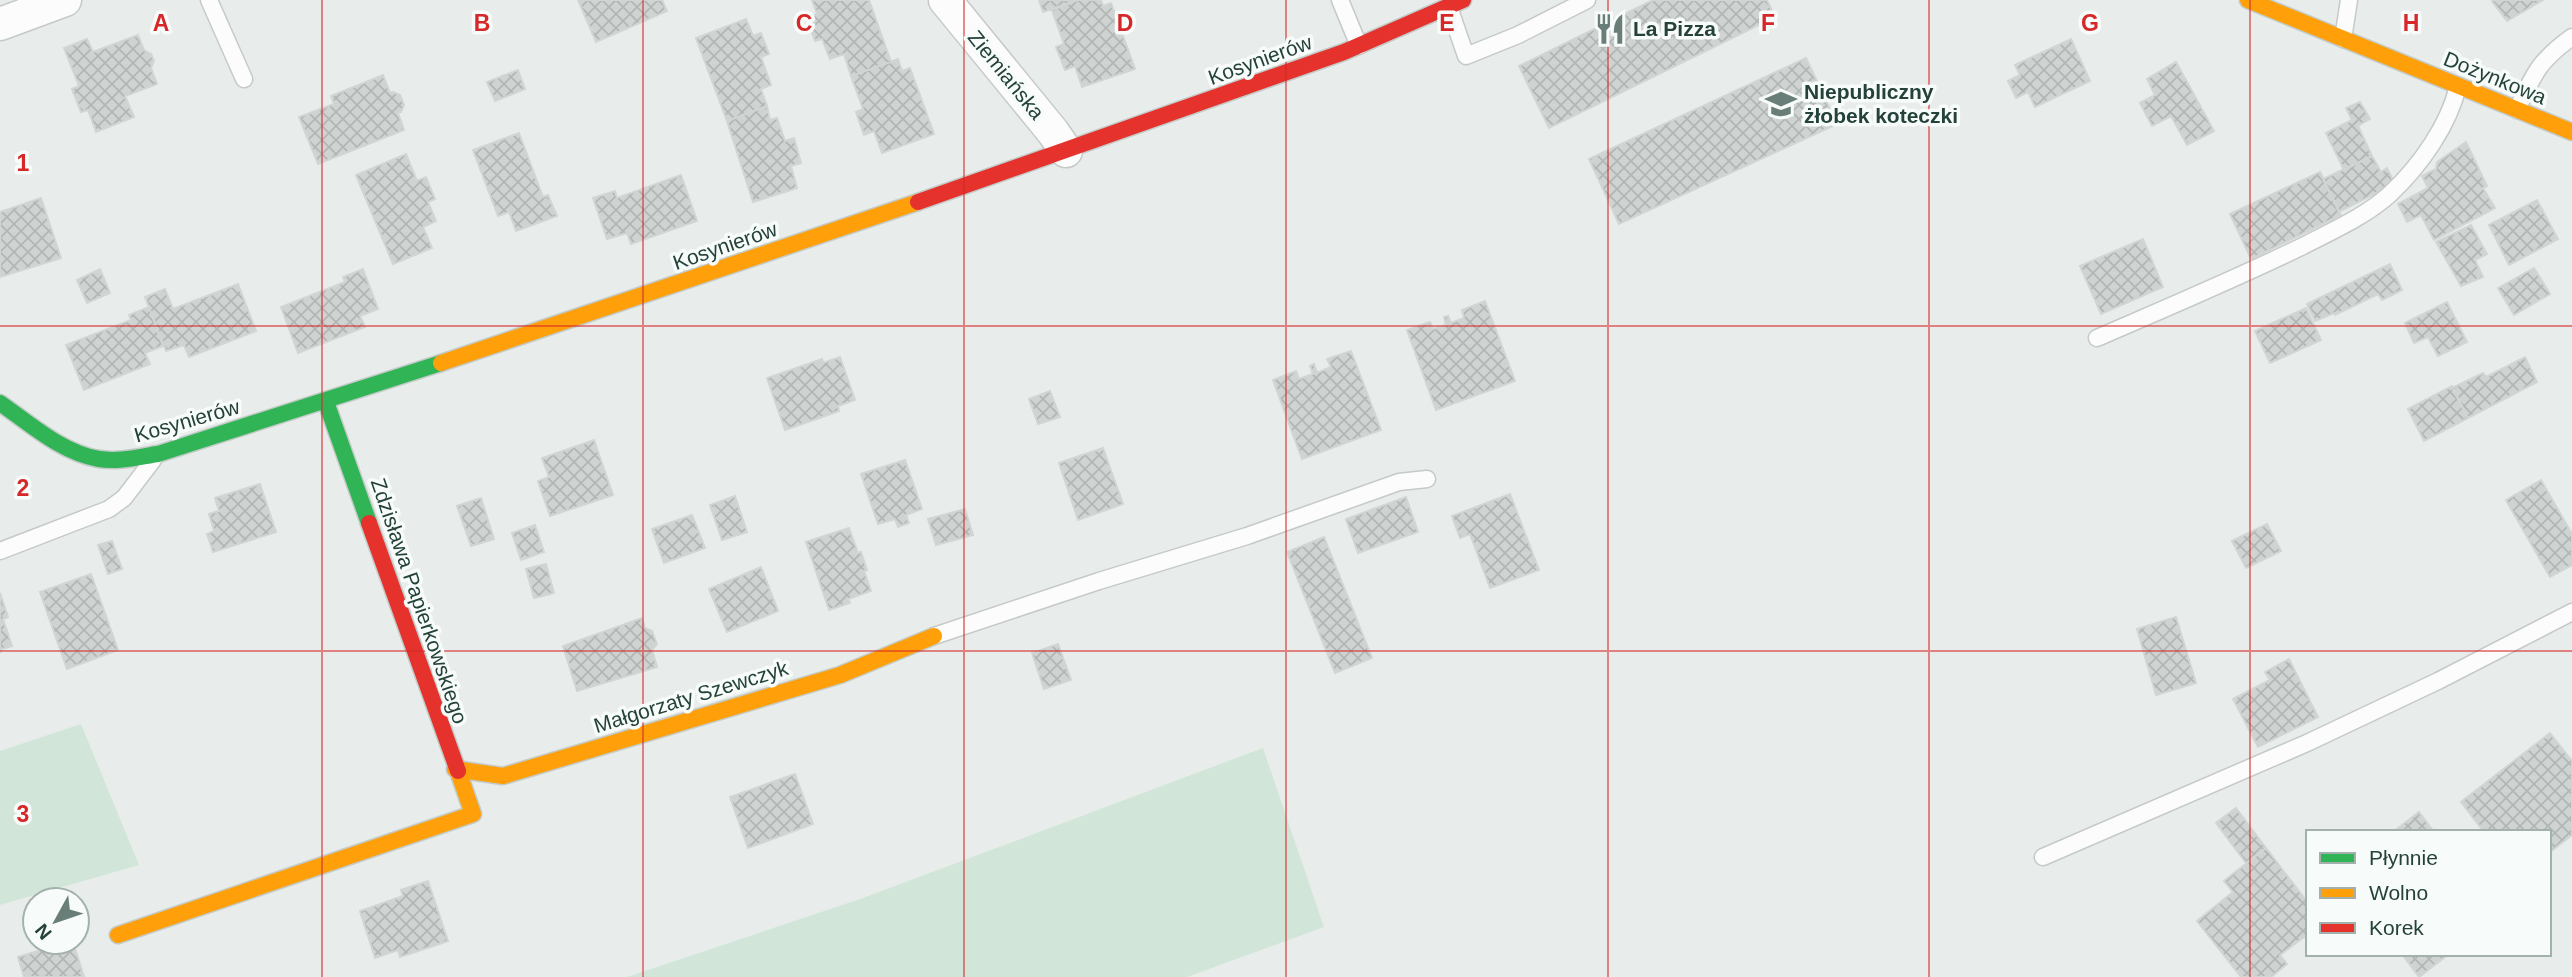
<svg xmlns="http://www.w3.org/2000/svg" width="2572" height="977" viewBox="0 0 2572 977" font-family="Arial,sans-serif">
	<defs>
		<pattern id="building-cross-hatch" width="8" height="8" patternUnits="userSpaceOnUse" patternTransform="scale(1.75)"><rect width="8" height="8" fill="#cfd4d2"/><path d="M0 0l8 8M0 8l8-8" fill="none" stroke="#b2b7b5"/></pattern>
	</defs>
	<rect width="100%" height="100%" fill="#e8edeb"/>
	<path fill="#d1e6d8" d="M81,724L139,865L0,905V751Z
		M1263,748L1324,927L1187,977H627L863,898Z"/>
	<path fill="url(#building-cross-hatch)" stroke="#d1d6d4" stroke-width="2" d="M578,0H662L667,11L596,42Z
		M812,0H869L891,62L851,76L844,54L830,59L822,39L815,41L807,18L817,14Z
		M1039,0H1078L1043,12Z
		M1078,0H1101L1103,6L1111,3L1135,69L1082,87L1075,66L1065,70L1056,47L1064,44L1052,10Z
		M1653,0H1767L1775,17L1549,128L1519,66Z
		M2543,0L2507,21L2492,1L2493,0Z
		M746,19L753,36L761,33L769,54L761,57L771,85L761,89L767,106L727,121L696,38Z
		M138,35L144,50L151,54L154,61L151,68L157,84L125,96L134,117L96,132L88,110L81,112L72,89L79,86L64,48L87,39L93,52Z
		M2071,39L2090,81L2035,107L2028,92L2016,98L2008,81L2020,75L2015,65Z
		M1806,58L1837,124L1619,224L1589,159Z
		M898,59L902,71L910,68L934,134L882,153L874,131L864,135L856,112L863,109L851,76Z
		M2176,62L2214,131L2187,145L2171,116L2152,126L2140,103L2155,95L2147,79Z
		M518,70L525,89L495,101L487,82Z
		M383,75L390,93L393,92L400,95L404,105L401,112L398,113L404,130L318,164L299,117L334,104L331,96Z
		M2360,102L2370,119L2358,126L2372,156L2344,170L2326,133L2352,120L2346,108Z
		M767,106L770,120L777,118L785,141L794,138L801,163L791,166L797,188L753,202L727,121Z
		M519,133L543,197L548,195L557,216L516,231L509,212L498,216L473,150Z
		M2466,142L2487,186L2483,188L2495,208L2434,240L2421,215L2407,222L2398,204L2428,188L2422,176L2436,169L2437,162Z
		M406,154L417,181L426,177L435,199L428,202L436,221L423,227L432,248L393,264L356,175Z
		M2372,156L2381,172L2387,168L2393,180L2387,183L2388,187L2339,212L2323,179Z
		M2320,172L2341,215L2251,259L2230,214Z
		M681,175L697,221L631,244L627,233L607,239L593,198L615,191L617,198Z
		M41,198L61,258L0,277V212Z
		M2537,200L2558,239L2509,265L2489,225Z
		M2471,225L2487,254L2475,260L2483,277L2461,286L2436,242Z
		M2143,239L2163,287L2101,314L2080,266Z
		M2390,264L2402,290L2382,300L2378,294L2335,315L2334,313L2315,321L2307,304Z
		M2534,268L2550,294L2514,315L2498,288Z
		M100,269L110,293L87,303L77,280Z
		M363,269L378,309L360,316L365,327L298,353L281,307L345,282L343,277Z
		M238,284L256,331L189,357L184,345L166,351L145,297L165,289L173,309Z
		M1485,301L1515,381L1436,410L1407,330L1430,322L1433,329L1446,325L1444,317L1448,316L1451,323L1464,318L1462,310Z
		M2447,302L2467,342L2438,356L2428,337L2414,343L2405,323Z
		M149,307L163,346L145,353L150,364L84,390L66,345L131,320L129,315Z
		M2306,308L2321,340L2270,363L2255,331Z
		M1351,351L1381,430L1302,459L1273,380L1296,371L1299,379L1313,374L1310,366L1314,364L1317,373L1331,367L1327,359Z
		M840,357L855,400L838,406L839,411L785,430L767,378L822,359L823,363Z
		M2525,357L2537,382L2468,418L2452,388L2483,373L2486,377Z
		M2452,386L2468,418L2424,441L2408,409Z
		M1050,391L1060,417L1038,424L1029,399Z
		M594,440L613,495L550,516L538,481L549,477L542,458Z
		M1103,448L1123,504L1078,520L1059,463Z
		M905,460L922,509L906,515L909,523L898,527L895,519L878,524L861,474Z
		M2541,480L2572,534V565L2550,577L2506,500Z
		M260,484L276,532L213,552L207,534L214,531L209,514L219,511L215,498Z
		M1510,494L1539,570L1490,588L1470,534L1460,538L1452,516Z
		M735,496L747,532L722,540L710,505Z
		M1406,497L1418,532L1358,553L1346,519Z
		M481,498L494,539L471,546L457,506Z
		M965,509L973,535L936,545L928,519Z
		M692,515L705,548L664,563L652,529Z
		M2267,524L2281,551L2246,568L2232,541Z
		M535,525L544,552L521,560L512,533Z
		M849,528L858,553L861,552L867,570L864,571L871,591L848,599L850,603L829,610L806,542Z
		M1324,537L1372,658L1335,673L1287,552Z
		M112,541L122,569L108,574L98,545Z
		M546,564L554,593L534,598L526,569Z
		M761,567L778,611L727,632L709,589Z
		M91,574L118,650L67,669L40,592Z
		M0,593L8,617L3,619L12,646L2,649L0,653Z
		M2176,617L2196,683L2156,695L2137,629Z
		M642,618L645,628L652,631L657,644L652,650L657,667L577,691L563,646Z
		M1058,644L1071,680L1044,689L1032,653Z
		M2289,659L2318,717L2258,747L2233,699L2270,680L2265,672Z
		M2550,733L2572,761V835L2549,853V832H2484L2461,802Z
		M795,774L813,824L748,848L730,797Z
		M2236,808L2266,848L2246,863L2216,823Z
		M2419,812L2434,832H2393Z
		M2266,848L2308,903V934L2280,955L2287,964L2271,977H2241L2197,921L2233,892L2224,881Z
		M428,881L448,941L400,957L398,950L375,958L360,911L403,896L401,890Z
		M68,942H73L84,977H24L18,957Z
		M2402,954H2449L2419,977Z"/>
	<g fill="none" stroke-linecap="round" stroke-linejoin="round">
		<defs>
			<path id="lane" d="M209,0L244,79
				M1340,0L1359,46
				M1449,7L1466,56L1518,35L1587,0
				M2343,39L2349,0
				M2517,110C2534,73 2539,61 2572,37
				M2097,338C2166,308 2235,279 2303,246C2332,231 2366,216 2390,194C2420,166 2449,125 2458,86
				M0,551L109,509L124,498L153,460
				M934,636L1099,581L1247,536L1399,482L1427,479
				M2043,857L2307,743L2438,681L2572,612"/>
			<path id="street" d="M945,0L1053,132L1066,151
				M0,24L65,0"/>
			<path id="fast" d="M326,402L369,523
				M0,403C29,423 62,453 99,459C119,462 138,457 158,454L441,363"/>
			<path id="slow" d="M2248,0L2572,132
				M441,363L918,202
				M455,769L503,776L840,675L934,636
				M118,935L473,814L458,771"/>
			<path id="jam" d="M918,202L1344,52L1463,0
				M369,523L458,771"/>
		</defs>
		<use href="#lane" stroke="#c5cac8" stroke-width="19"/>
		<use href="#street" stroke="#c5cac8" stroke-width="35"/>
		<use href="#fast" stroke="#c3cbc8" stroke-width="19"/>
		<use href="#slow" stroke="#c3cbc8" stroke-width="19"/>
		<use href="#jam" stroke="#c3cbc8" stroke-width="19"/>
		<use href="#lane" stroke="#fcfcfc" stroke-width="16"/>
		<use href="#street" stroke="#fcfcfc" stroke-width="32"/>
		<use href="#fast" stroke="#30b455" stroke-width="16"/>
		<use href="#slow" stroke="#ff9f0a" stroke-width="16"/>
		<use href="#jam" stroke="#e5322d" stroke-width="16"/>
	</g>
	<path fill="none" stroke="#d62828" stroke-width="2" stroke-opacity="0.55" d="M322,0V977M643,0V977M964,0V977M1286,0V977M1608,0V977M1929,0V977M2250,0V977M0,326H2572M0,651H2572"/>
	<defs>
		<symbol id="restaurant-bare" viewBox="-9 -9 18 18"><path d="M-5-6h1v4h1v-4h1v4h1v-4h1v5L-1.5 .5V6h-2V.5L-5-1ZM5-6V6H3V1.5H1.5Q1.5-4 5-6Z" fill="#697e78" stroke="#f7fbf9" stroke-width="2.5" paint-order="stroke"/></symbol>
		<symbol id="school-bare" viewBox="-9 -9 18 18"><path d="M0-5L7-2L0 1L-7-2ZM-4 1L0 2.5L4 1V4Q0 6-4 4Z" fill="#697e78" stroke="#f7fbf9" stroke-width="2.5" paint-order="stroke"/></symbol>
	</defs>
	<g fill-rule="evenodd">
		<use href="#restaurant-bare" x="1588" y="7" width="44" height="44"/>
		<use href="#school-bare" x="1759" y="82" width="44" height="44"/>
	</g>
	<g text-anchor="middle" stroke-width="7" stroke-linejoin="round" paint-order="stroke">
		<g font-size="21" font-weight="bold" fill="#24423a" stroke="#f7fbf9" text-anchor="start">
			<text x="1633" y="36">La Pizza</text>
			<text x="1804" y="99">Niepubliczny<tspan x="1804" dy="24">żłobek koteczki</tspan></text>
		</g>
		<g font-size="21" fill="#24423a" stroke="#f7fbf9">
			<text transform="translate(1260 60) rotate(-20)" y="7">Kosynierów</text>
			<text transform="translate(1006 75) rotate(51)" y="7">Ziemiańska</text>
			<text transform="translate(2495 78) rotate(22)" y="7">Dożynkowa</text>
			<text transform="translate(725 246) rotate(-19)" y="7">Kosynierów</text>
			<text transform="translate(187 421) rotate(-16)" y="7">Kosynierów</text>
			<text transform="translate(419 601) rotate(71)" y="7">Zdzisława Papierkowskiego</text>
			<text transform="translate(691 697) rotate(-17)" y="7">Małgorzaty Szewczyk</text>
		</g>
	</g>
	<g font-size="23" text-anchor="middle" font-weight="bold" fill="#d62828" stroke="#f7fbf9" stroke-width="7" stroke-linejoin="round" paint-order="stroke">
		<text x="161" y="31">A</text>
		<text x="482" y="31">B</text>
		<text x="804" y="31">C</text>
		<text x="1125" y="31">D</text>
		<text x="1447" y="31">E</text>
		<text x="1768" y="31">F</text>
		<text x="2090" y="31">G</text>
		<text x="2411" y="31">H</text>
		<text x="23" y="171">1</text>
		<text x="23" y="496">2</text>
		<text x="23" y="822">3</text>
	</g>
	<rect x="2306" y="830" width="245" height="126" fill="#f7fbf9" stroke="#a3b1ad" stroke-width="2"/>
	<rect x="2320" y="853" width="35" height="10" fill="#30b455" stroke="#a3b1ad" stroke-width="2"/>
	<text x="2369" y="865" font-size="21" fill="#24423a">Płynnie</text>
	<rect x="2320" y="888" width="35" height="10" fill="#ff9f0a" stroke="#a3b1ad" stroke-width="2"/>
	<text x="2369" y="900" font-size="21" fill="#24423a">Wolno</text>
	<rect x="2320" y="923" width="35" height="10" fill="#e5322d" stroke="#a3b1ad" stroke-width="2"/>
	<text x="2369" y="935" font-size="21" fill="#24423a">Korek</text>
	<g transform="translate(56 921) rotate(230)"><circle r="33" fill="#f7fbf9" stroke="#a3b1ad" stroke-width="2"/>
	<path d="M0-5L12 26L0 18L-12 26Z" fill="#697e78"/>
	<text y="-10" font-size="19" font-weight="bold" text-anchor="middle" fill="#24423a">N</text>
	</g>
</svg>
